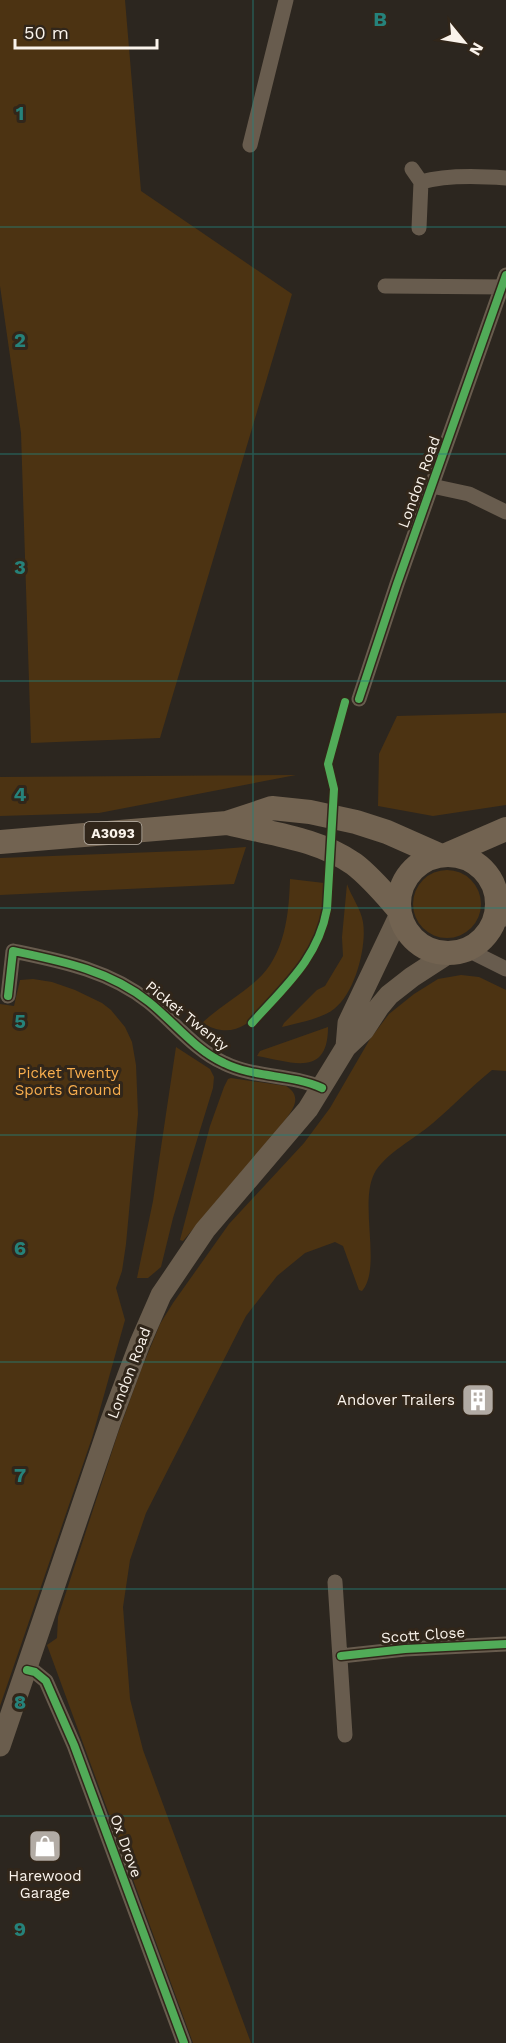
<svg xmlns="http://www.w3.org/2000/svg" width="506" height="2043" viewBox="0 0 506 2043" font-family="'Work Sans',sans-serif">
	<rect width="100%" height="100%" fill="#2c261f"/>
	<path fill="#4c3312" d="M0,0H125L141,191L292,294L160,738L31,743L21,433L0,286Z
		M506,713V805L433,816L378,806L379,754L397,716Z
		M296,775L99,813L0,816V777Z
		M246,847L234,884L0,895V858L207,850Z
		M413 904a34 34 0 1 1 68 0a34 34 0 1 1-68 0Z
		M290,879L324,883C324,898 324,914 319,929C307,959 283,984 262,1008C257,1013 252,1021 246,1024C231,1034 216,1031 202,1023C219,1007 240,995 257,980C285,955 289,914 290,879Z
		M347,884C351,896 361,909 363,922C367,947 355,993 334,1009C321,1019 298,1023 282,1027L284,1023L317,990L325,986L343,956L342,937Z
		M461,975L479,977L506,990V1071L492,1070C471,1087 453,1106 433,1123C416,1138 384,1154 374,1174C359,1205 382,1268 362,1291L359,1290L343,1246L335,1242L305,1253L277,1276L246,1316L146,1513L130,1560L123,1607L130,1699L143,1750L251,2043H193L47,1645L57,1638L58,1617L118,1433L141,1370L160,1324L173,1303L229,1224L304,1143L330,1108L370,1039L389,1014L414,994L438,979Z
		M33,979L52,982L75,990L102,1003L111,1010L125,1027L132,1042L136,1065L138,1114L126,1244L122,1271L116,1288L125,1320L92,1438L0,1706V1004L14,1006L20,980Z
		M328,1027C328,1078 292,1062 257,1056L260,1051Z
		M176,1047L210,1069L214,1077L213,1088L173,1218L161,1267L148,1278H137L153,1201Z
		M231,1078L286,1086C304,1097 292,1111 282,1124L183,1241L180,1240L210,1126L224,1087L228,1079Z"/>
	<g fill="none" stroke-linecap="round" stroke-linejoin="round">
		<path stroke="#685c4e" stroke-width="15" d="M250,145L286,0
			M412,169L421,182L419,228
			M421,182C445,175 481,176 506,178
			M385,286L506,287
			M432,486L469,494L506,512
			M359,699L397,584L506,275
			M497,906L506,919
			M466,949L506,969
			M8,996L13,951C61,961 109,970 149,1002C174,1022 195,1050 224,1063C254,1078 291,1074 322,1088
			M335,1582L345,1735
			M341,1656L405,1649L506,1644
			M27,1670L35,1672L46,1681L74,1745L184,2043"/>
		<path stroke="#6a5d4d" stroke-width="21" d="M346,1047L348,1023L400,914
			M0,1746L110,1423L140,1343L161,1295L205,1230L308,1109L346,1047L364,1030L379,1007L389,995L412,977L449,953"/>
		<path stroke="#726351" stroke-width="24" d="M228,823C271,834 317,838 354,864C371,877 385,894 399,910
			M0,842L227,823L272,808L310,812L356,822L387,832L439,855
			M399 904a49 49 0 1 1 98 0a49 49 0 1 1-98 0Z
			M446,855L506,829"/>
		<defs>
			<path id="cycleway" d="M359,699L397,584L506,275
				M8,996L13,951C61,961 109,970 149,1002C174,1022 195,1050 224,1063C254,1078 291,1074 322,1088
				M252,1023C284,987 318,959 327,909L334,789L328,764L345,702
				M341,1656L405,1649L506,1644
				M27,1670L35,1672L46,1681L74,1745L184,2043"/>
		</defs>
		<use href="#cycleway" stroke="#31261a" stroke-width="11"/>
		<use href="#cycleway" stroke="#51ab58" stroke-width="8"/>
	</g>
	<path fill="none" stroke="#26827a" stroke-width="1.5" stroke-opacity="0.55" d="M253,0V2043M0,227H506M0,454H506M0,681H506M0,908H506M0,1135H506M0,1362H506M0,1589H506M0,1816H506"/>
	<defs>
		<symbol id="building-square" viewBox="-11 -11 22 22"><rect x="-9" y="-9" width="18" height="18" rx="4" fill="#b2aba4" stroke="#31261a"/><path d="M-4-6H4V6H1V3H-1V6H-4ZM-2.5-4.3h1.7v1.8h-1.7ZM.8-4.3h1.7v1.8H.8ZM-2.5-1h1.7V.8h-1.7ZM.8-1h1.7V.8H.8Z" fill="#fff"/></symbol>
		<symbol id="shop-square" viewBox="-11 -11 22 22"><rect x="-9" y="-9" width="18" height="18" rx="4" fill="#b2aba4" stroke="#31261a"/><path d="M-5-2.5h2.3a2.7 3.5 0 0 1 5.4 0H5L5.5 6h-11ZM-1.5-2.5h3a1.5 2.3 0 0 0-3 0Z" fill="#fff"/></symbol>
	</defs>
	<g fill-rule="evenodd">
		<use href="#building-square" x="459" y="1381" width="38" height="38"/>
		<use href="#shop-square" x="26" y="1827" width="38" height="38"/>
	</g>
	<g text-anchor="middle" stroke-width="6" stroke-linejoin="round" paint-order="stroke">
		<rect fill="#31261a" stroke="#beb6ac" stroke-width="1.5" x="84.5" y="822" width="57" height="22" rx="4.5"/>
		<g font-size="14" font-weight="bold" fill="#faf3eb">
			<text x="113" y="838">A3093</text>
		</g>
		<g font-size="15" fill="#faf3eb" stroke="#31261a">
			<text transform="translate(419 482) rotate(-70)" y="5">London Road</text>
			<text transform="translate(187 1016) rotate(39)" y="5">Picket Twenty</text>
			<text transform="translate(129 1373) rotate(-69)" y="5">London Road</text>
			<text transform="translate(423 1635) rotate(-4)" y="5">Scott Close</text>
			<text transform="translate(126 1846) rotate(70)" y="5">Ox Drove</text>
		</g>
		<g font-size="15" fill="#f8ae4e" stroke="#31261a">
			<text x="68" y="1078">Picket Twenty<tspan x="68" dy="17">Sports Ground</tspan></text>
		</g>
		<g font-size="15" fill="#faf3eb" stroke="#31261a" text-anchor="end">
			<text x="455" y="1405">Andover Trailers</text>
			<text x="45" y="1881" text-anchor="middle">Harewood<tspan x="45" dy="17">Garage</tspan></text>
		</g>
	</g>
	<g font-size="20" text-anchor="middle" font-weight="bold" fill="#26827a" stroke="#31261a" stroke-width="6" stroke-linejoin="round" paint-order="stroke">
		<text x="380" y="26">B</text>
		<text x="20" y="120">1</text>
		<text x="20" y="347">2</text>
		<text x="20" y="574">3</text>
		<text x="20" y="801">4</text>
		<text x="20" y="1028">5</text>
		<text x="20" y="1255">6</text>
		<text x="20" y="1482">7</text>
		<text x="20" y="1709">8</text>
		<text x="20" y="1936">9</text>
	</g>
	<g transform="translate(464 42) rotate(120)" stroke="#31261a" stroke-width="4.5" paint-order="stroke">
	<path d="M0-4.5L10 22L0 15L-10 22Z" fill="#faf3eb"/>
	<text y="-9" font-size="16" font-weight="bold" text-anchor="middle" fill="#faf3eb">N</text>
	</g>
	<path d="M15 39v9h142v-9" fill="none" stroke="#faf3eb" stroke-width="3"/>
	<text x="24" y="39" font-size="18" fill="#faf3eb" stroke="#31261a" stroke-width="4.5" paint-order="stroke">50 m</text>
</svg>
